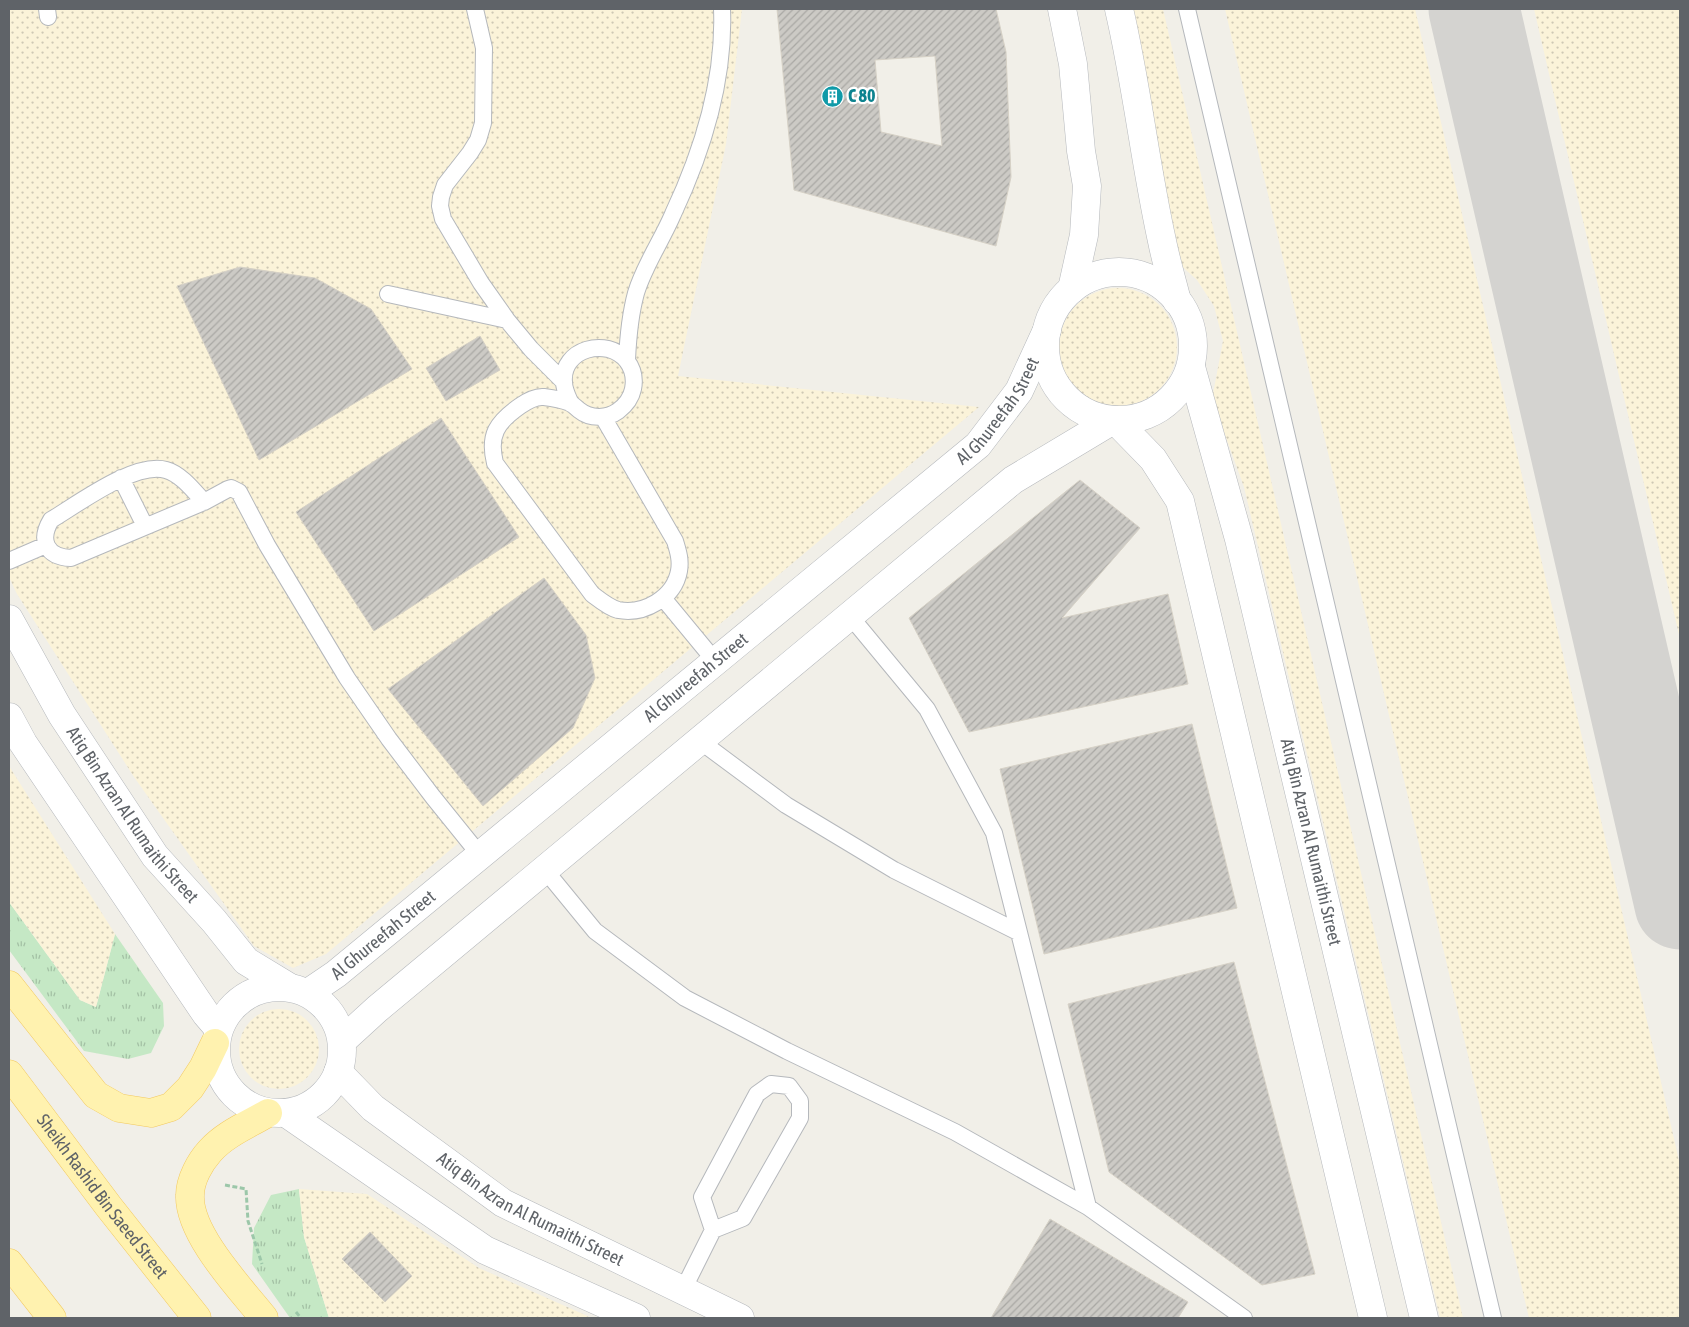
<svg xmlns="http://www.w3.org/2000/svg" width="1689" height="1327" viewBox="0 0 1689 1327" font-family="'Asap Condensed',sans-serif">
	<defs>
		<pattern id="grass-tufts" width="24" height="20" patternUnits="userSpaceOnUse" patternTransform="scale(1.25)"><rect width="24" height="20" fill="#c5e8c5"/><path d="M3 7l-1-3M5 7V3M7 7l1-3M15 17l-1-3M17 17v-4M19 17l1-3" fill="none" stroke="#a3c0a4"/></pattern>
		<pattern id="sand-dots" width="8" height="8" patternUnits="userSpaceOnUse" patternTransform="scale(1.25)"><rect width="8" height="8" fill="#fbf3d9"/><path d="M2 2h.1M6 6h.1" fill="none" stroke="#cec8b4" stroke-width="1.8" stroke-linecap="round"/></pattern>
		<pattern id="building-hatch" width="6" height="6" patternUnits="userSpaceOnUse" patternTransform="scale(1.25)"><rect width="6" height="6" fill="#cccac5"/><path d="M-1 1l2-2M0 6l6-6M5 7l2-2" fill="none" stroke="#a9a8a4"/></pattern>
	</defs>
	<rect width="100%" height="100%" fill="#f1efe8"/>
	<path fill="url(#grass-tufts)" d="M9,902L80,1000L96,1007L115,934L163,1003L164,1026L151,1053L128,1059L84,1051L9,950Z
		M299,1189L304,1237L329,1318H290L252,1264L254,1228L271,1195Z"/>
	<path fill="url(#sand-dots)" d="M9,9H742L726,144L678,376L979,407L326,954L293,968L254,946L134,777L17,594L9,577Z
		M1129,9H1163L1463,1318H1440L1244,487L1212,399L1223,341L1214,306L1197,280L1177,262Z
		M1225,9H1415L1680,1165V1318H1529Z
		M1534,9H1680V639Z
		M1059 347a59 59 0 1 1 118 0a59 59 0 1 1-118 0Z
		M9,766L115,934L96,1007L80,1000L9,902Z
		M239 1049a40 40 0 1 1 80 0a40 40 0 1 1-80 0Z
		M299,1189L367,1194L479,1268L592,1318H329L304,1237Z"/>
	<g fill="none" stroke-linecap="round" stroke-linejoin="round">
		<path stroke="#d4d3d0" stroke-width="91" d="M1474,9L1680,904"/>
	</g>
	<path fill="url(#building-hatch)" stroke="#d6d1c6" fill-rule="evenodd" d="M777,9H996L1006,52L1011,177L996,246L794,190ZM935,56L942,146L881,132L875,60Z
		M240,267L315,278L371,309L412,369L259,460L177,286Z
		M480,336L500,370L446,401L426,368Z
		M441,418L519,537L374,631L296,512Z
		M1080,480L1140,528L1062,618L1168,594L1188,684L969,732L909,618Z
		M544,578L586,635L595,678L573,728L483,806L388,689Z
		M1192,724L1237,908L1044,954L1000,769Z
		M1234,962L1315,1274L1262,1285L1109,1172L1068,1004Z
		M1050,1219L1188,1302L1178,1318H991Z
		M370,1232L412,1276L385,1302L342,1259Z"/>
	<g fill="none" stroke-linecap="round" stroke-linejoin="round">
		<defs>
			<path id="service" d="M47,9L48,17
				M475,9L484,48L483,123L478,140L470,153L445,185L441,197L440,206L443,219L481,283L507,320L531,349L563,381
				M1187,9L1493,1318
				M388,294L507,320
				M627,360C628,338 630,315 636,293C644,266 662,240 673,214C703,150 725,80 722,9
				M571,404C568,397 564,390 564,382C561,349 607,336 627,361C633,369 635,379 633,389C631,399 626,405 618,411C607,419 590,419 579,410C576,408 574,405 570,403C563,400 553,398 544,397C535,396 527,401 520,406C497,422 488,435 495,463L592,594C600,600 608,607 618,610C644,615 674,598 679,571C681,560 678,551 675,541L603,417
				M121,478L145,526
				M204,502C194,491 181,474 166,470C135,461 78,504 51,520C39,540 46,557 71,558L204,502L228,489L231,488L239,492L267,545L347,678L389,739L433,797L479,854
				M9,561L46,545
				M663,598L715,661
				M850,616L927,709L994,833L1088,1207
				M700,741L786,805L894,870L1018,932
				M545,870L595,931L685,998L787,1051L955,1132L1088,1207L1244,1318
				M683,1290L713,1230L743,1218L800,1118V1101L789,1086L771,1084L757,1094L702,1197L713,1230"/>
			<g id="minor">
				<path d="M1062,9L1073,64L1081,151L1087,186L1084,235L1072,289"/>
				<path d="M1119,9C1137,86 1145,164 1162,241C1166,261 1172,281 1177,301"/>
				<circle cx="1119" cy="346" r="74"/>
				<path id="s1" d="M1191,367L1239,539L1424,1318"/>
				<path d="M1115,420L1153,459L1180,501L1373,1318"/>
				<path id="s2" d="M9,619L62,715L155,856L214,921L246,961L287,986"/>
				<path d="M9,717L23,743L206,1014L218,1028"/>
				<circle cx="279" cy="1050" r="63"/>
				<path id="s3" d="M308,993L336,974L978,445L1019,391L1047,330"/>
				<path d="M342,1041L377,1009L1013,480L1113,420"/>
				<path id="s4" d="M338,1072L373,1108L503,1203L740,1318"/>
				<path d="M286,1113L485,1250L636,1318"/>
			</g>
			<g id="primary">
				<path d="M9,985L96,1095L119,1108L151,1113L171,1107L190,1088L203,1068L215,1043"/>
				<path id="s5" d="M9,1074L109,1207L197,1318"/>
				<path d="M9,1263L52,1318"/>
				<path d="M264,1318C241,1289 188,1234 190,1195C190,1180 200,1162 210,1151C225,1134 249,1124 268,1113"/>
			</g>
		</defs>
		<use href="#service" stroke="#b5b8bc" stroke-width="18"/>
		<use href="#minor" stroke="#b5b8bc" stroke-width="29"/>
		<use href="#primary" stroke="#f2c960" stroke-width="29"/>
		<path stroke="#9cc7a9" stroke-width="3" stroke-dasharray="5 2.5" stroke-linecap="butt" d="M225,1185L246,1189L248,1221L262,1264
			M296,1312L301,1318"/>
		<use href="#service" stroke="#fff" stroke-width="16"/>
		<use href="#minor" stroke="#fff" stroke-width="28"/>
		<use href="#primary" stroke="#fff2af" stroke-width="28"/>
	</g>
	<defs>
		<symbol id="building-disc" viewBox="-11 -11 22 22"><circle r="9.5" fill="#0f9aa8" stroke="#fff"/><path d="M-4-6H4V6H1V3H-1V6H-4ZM-2.5-4.3h1.7v1.8h-1.7ZM.8-4.3h1.7v1.8H.8ZM-2.5-1h1.7V.8h-1.7ZM.8-1h1.7V.8H.8Z" fill="#fff"/></symbol>
	</defs>
	<g fill-rule="evenodd">
		<use href="#building-disc" x="820" y="84" width="25" height="25"/>
	</g>
	<g text-anchor="middle" stroke-width="4.5" stroke-linejoin="round" paint-order="stroke">
		<g font-size="18" font-weight="bold" fill="#0d838f" stroke="#fff" text-anchor="start">
			<text x="848" y="102">C 80</text>
		</g>
		<g font-size="18" fill="#5f6368" stroke="#fff">
			<text dy="6" stroke="none"><textPath href="#s3" startOffset="905">Al Ghureefah Street</textPath></text>
			<text dy="6" stroke="none"><textPath href="#s3" startOffset="500">Al Ghureefah Street</textPath></text>
			<text dy="6" stroke="none"><textPath href="#s2" startOffset="232">Atiq Bin Azran Al Rumaithi Street</textPath></text>
			<text dy="6" stroke="none"><textPath href="#s1" startOffset="490">Atiq Bin Azran Al Rumaithi Street</textPath></text>
			<text dy="6" stroke="none"><textPath href="#s3" startOffset="95">Al Ghureefah Street</textPath></text>
			<text dy="6" stroke="none"><textPath href="#s5" startOffset="154">Sheikh Rashid Bin Saeed Street</textPath></text>
			<text dy="6" stroke="none"><textPath href="#s4" startOffset="238">Atiq Bin Azran Al Rumaithi Street</textPath></text>
		</g>
	</g>
	<rect width="1689" height="1327" fill="none" stroke="#5f6368" stroke-width="20"/>
</svg>
